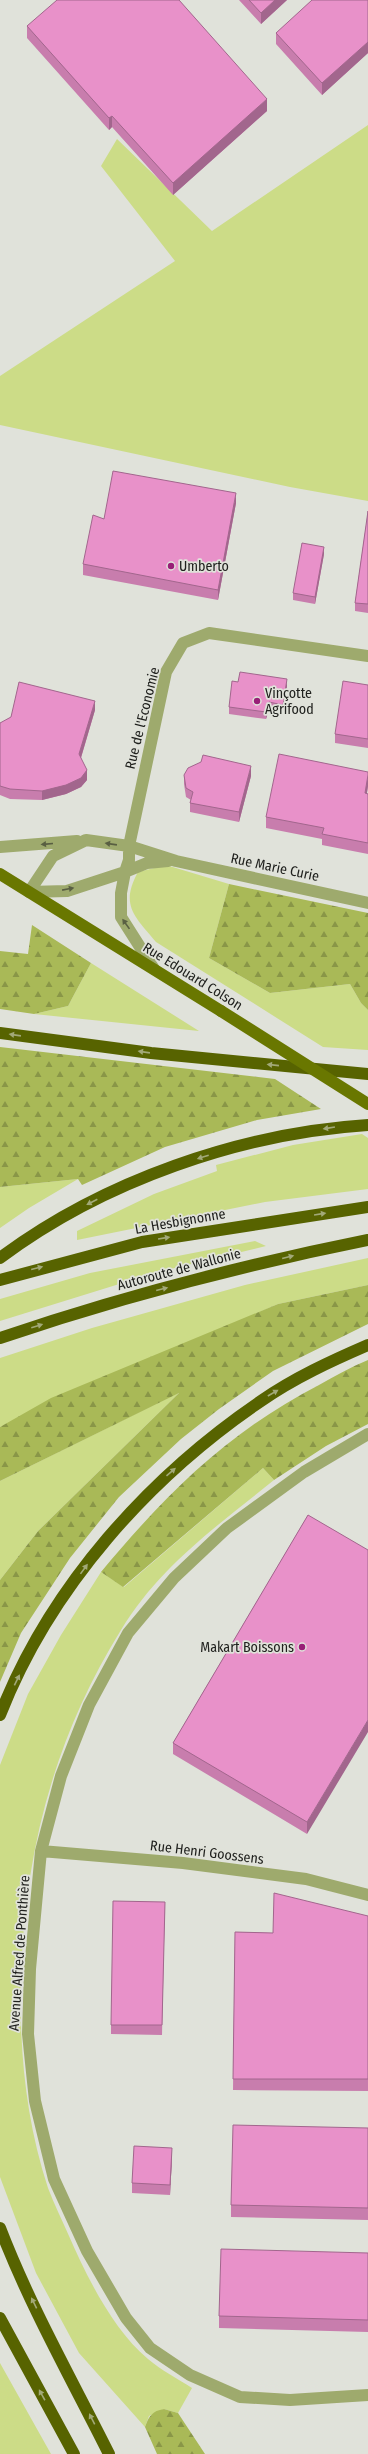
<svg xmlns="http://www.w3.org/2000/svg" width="368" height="2454" viewBox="0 0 368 2454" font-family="'Fira Sans Condensed',sans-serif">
	<defs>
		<pattern id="forest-firs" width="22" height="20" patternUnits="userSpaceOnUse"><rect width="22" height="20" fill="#a9b957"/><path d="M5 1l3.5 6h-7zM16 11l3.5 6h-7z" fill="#899647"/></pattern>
	</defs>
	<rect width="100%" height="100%" fill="#e0e2da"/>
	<path fill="#ccdc87" d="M368,125V501L290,487L0,425V376L175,261L101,166L117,139L212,231Z
		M166,865L229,884L209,958L270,993L350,984L361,1003L368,1010V1050L323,1047L156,942C134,916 120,905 138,872Z
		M91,963L199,1031L34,1014L68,1006Z
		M362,1134L368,1138V1189L265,1202L77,1240V1231L154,1194L217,1171L216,1165L293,1145Z
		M78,1179L29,1208L0,1228V1187Z
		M255,1241L266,1246L158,1272L0,1321V1299L90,1273Z
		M368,1258V1285L278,1304L0,1427V1358L92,1328L245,1285Z
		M180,1392L38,1531L0,1580V1481Z
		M263,1468L274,1480C216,1527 160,1566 121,1630C54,1738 24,1854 21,1980C19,2050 26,2121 48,2188C54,2204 62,2220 69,2236C87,2277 113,2330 148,2359C161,2370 178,2379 192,2388L178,2413L164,2409L149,2416L145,2427L79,2353L36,2273L0,2177V1765L28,1694L61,1635L101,1572L124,1587Z
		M0,2363L51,2454H0Z"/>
	<path fill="url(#forest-firs)" d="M229,884L368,913V1010L361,1003L350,984L270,993L209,958Z
		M32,925L91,963L68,1006L34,1014L0,1009V951L28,954Z
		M0,1047L275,1079L321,1109L257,1120L165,1147L82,1185L78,1179L0,1187Z
		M368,1285V1324L273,1371L219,1409L181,1439L119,1497L70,1558L21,1633L0,1682V1580L38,1531L179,1393L0,1481V1427L51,1398L278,1304Z
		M368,1360V1424L326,1446L274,1480L263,1468L123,1587L101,1572C166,1494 228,1432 319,1385C335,1376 351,1367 368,1360Z
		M164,2409L178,2413L205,2454H157L145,2427C149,2416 152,2411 164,2409Z"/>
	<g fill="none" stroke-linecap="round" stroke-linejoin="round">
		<path stroke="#9eaa6d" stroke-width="12" d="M0,847L77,841
			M29,892L67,891L125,872L129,860V846L166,672L183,643L209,633L368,656
			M29,892L53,856L86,840L129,846L176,861L368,903
			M154,969L121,917V893L125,872L147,863L168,861
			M368,1434L304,1472L227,1528L174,1578L128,1633L89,1705L61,1776L41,1851L30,1969L28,2034L35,2101L54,2179L87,2251L126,2318L150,2348L190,2375L240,2397L290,2400L368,2395
			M41,1851L183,1863L306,1879L368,1895"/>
		<path stroke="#697700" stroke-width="12" d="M0,874L221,1011"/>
		<path stroke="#576300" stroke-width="12" d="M0,1033L151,1053L368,1074
			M0,1258C103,1181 241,1133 368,1125
			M0,1280L142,1242L368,1207
			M0,1338C121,1297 243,1265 368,1240
			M0,1715C50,1587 149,1477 261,1401C294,1378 331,1361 368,1345
			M0,2228C30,2306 72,2380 109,2454
			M0,2318L74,2454"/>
		<path stroke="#697700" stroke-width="12" d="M221,1011L368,1104"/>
	</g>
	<path fill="#c87dad" d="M239,0H287L261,24Z
		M368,0V53L322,95L276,44V33Z
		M27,26L267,111L173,195L112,127L109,130L27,38Z
		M236,503L218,600L83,575V564L104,519Z
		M368,511V613L355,611V603Z
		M324,554L315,604L293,600V593Z
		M238,682L287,686L283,712L269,709L266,719L229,714V707Z
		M368,685V748L335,743V734Z
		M95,710L81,758L87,780L81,787L66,794L42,800L10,799L0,795V723Z
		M368,772V786L367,793L368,794V854L322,845V839L266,828V817Z
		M184,775L251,776L239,822L190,812V803L191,800L186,797L184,784Z
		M308,1515L307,1834L173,1754V1743Z
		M165,1902L162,2035L111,2034V2025Z
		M368,1916V2091L233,2090L235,1932L273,1933Z
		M368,2128V2220L231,2217V2205Z
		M172,2158L170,2195L132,2193V2183Z
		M368,2253V2332L219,2328V2316Z"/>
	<path fill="#a2668d" d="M275,0H287L261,24V13Z
		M368,42V53L322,95V83Z
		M267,99V111L173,195V183Z
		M112,116V127L109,130V118Z
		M236,493V503L218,600V590Z
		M324,547V554L315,604V597Z
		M287,679V686L283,712V705Z
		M95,701V710L79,764V754Z
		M269,702V709L266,719V712Z
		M251,766V776L239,822V812Z
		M87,770V780L81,787L66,794L42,800V791Z
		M368,775V786L365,804V793Z
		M368,1720V1732L307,1834V1822Z
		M172,2148V2158L170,2195V2185Z"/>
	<path fill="#e891c9" stroke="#a2668d" d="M57,0H179L267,99L173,183L112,116L109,118L27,26Z
		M249,0H275L261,13Z
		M312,0H368V42L322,83L276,33Z
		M113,471L236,493L218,590L83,564L93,515L104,519Z
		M368,511V604L355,603Z
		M302,543L324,547L315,597L293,593Z
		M240,672L287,679L283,705L269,702L266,712L229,707L232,681L238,682Z
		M343,681L368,685V739L335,734Z
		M19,682L95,701L79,754L87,770L81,778L66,785L42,791L10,789L0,786V723L11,717Z
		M279,754L368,772V775L365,793L368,794V843L322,834L324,828L266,817Z
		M203,755L251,766L239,812L190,803L193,792L186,788L184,775L188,768L201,762Z
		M308,1515L368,1550V1720L307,1822L173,1743Z
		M274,1893L368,1916V2079H233L235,1932L273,1933Z
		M113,1901L165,1902L162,2025H111Z
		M233,2125L368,2128V2208L231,2205Z
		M134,2146L172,2148L170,2185L132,2183Z
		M221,2249L368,2253V2320L219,2316Z"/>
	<defs><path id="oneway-solid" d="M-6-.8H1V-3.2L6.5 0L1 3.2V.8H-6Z"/></defs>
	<g fill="#595f42">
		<use href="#oneway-solid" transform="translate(47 844) rotate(175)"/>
		<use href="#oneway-solid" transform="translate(111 844) rotate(-172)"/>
		<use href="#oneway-solid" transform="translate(68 889) rotate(-11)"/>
		<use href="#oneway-solid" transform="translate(126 924) rotate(-125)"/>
	</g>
	<g fill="#a2a978">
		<use href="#oneway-solid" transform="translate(15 1035) rotate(-172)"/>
		<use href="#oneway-solid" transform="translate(144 1052) rotate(-172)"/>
		<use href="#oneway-solid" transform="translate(273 1065) rotate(-174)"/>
		<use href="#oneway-solid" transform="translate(329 1128) rotate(171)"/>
		<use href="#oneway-solid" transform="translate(203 1157) rotate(163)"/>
		<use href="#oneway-solid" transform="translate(92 1202) rotate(153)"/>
		<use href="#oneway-solid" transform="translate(320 1214) rotate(-9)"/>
		<use href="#oneway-solid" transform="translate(164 1238) rotate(-9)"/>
		<use href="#oneway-solid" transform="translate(288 1257) rotate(-14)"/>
		<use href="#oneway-solid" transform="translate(37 1268) rotate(-14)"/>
		<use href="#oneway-solid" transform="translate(162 1289) rotate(-14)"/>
		<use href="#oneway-solid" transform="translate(37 1326) rotate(-17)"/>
		<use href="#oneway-solid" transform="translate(273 1393) rotate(-30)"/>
		<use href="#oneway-solid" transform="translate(171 1472) rotate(-41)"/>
		<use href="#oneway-solid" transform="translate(84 1569) rotate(-54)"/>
		<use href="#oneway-solid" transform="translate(17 1680) rotate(-64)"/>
		<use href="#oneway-solid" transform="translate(34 2303) rotate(-116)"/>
		<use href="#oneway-solid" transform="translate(42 2395) rotate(-119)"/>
		<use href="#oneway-solid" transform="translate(92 2419) rotate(-117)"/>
	</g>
	<g fill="#981e77" stroke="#e0e2da" stroke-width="1.5">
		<circle cx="171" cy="566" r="4"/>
		<circle cx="257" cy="701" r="4"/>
		<circle cx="302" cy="1647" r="4"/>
	</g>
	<g text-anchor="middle" stroke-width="3.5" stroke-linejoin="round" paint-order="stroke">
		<g font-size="14" fill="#20211e" stroke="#e0e2da" text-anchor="start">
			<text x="179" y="571">Umberto</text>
			<text x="265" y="698">Vinçotte<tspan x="265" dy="16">Agrifood</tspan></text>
			<text x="294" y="1652" text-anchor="end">Makart Boissons</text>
		</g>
		<g font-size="14" fill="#20211e" stroke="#e0e2da">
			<text transform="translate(142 718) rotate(-76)" y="5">Rue de l'Economie</text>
			<text transform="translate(275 867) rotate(12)" y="5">Rue Marie Curie</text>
			<text transform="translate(193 976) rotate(32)" y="5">Rue Edouard Colson</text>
			<text transform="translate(180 1221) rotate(-10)" y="5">La Hesbignonne</text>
			<text transform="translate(179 1269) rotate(-15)" y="5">Autoroute de Wallonie</text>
			<text transform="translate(207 1852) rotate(7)" y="5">Rue Henri Goossens</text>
			<text transform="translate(19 1953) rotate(-86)" y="5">Avenue Alfred de Ponthière</text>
		</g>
	</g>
</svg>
